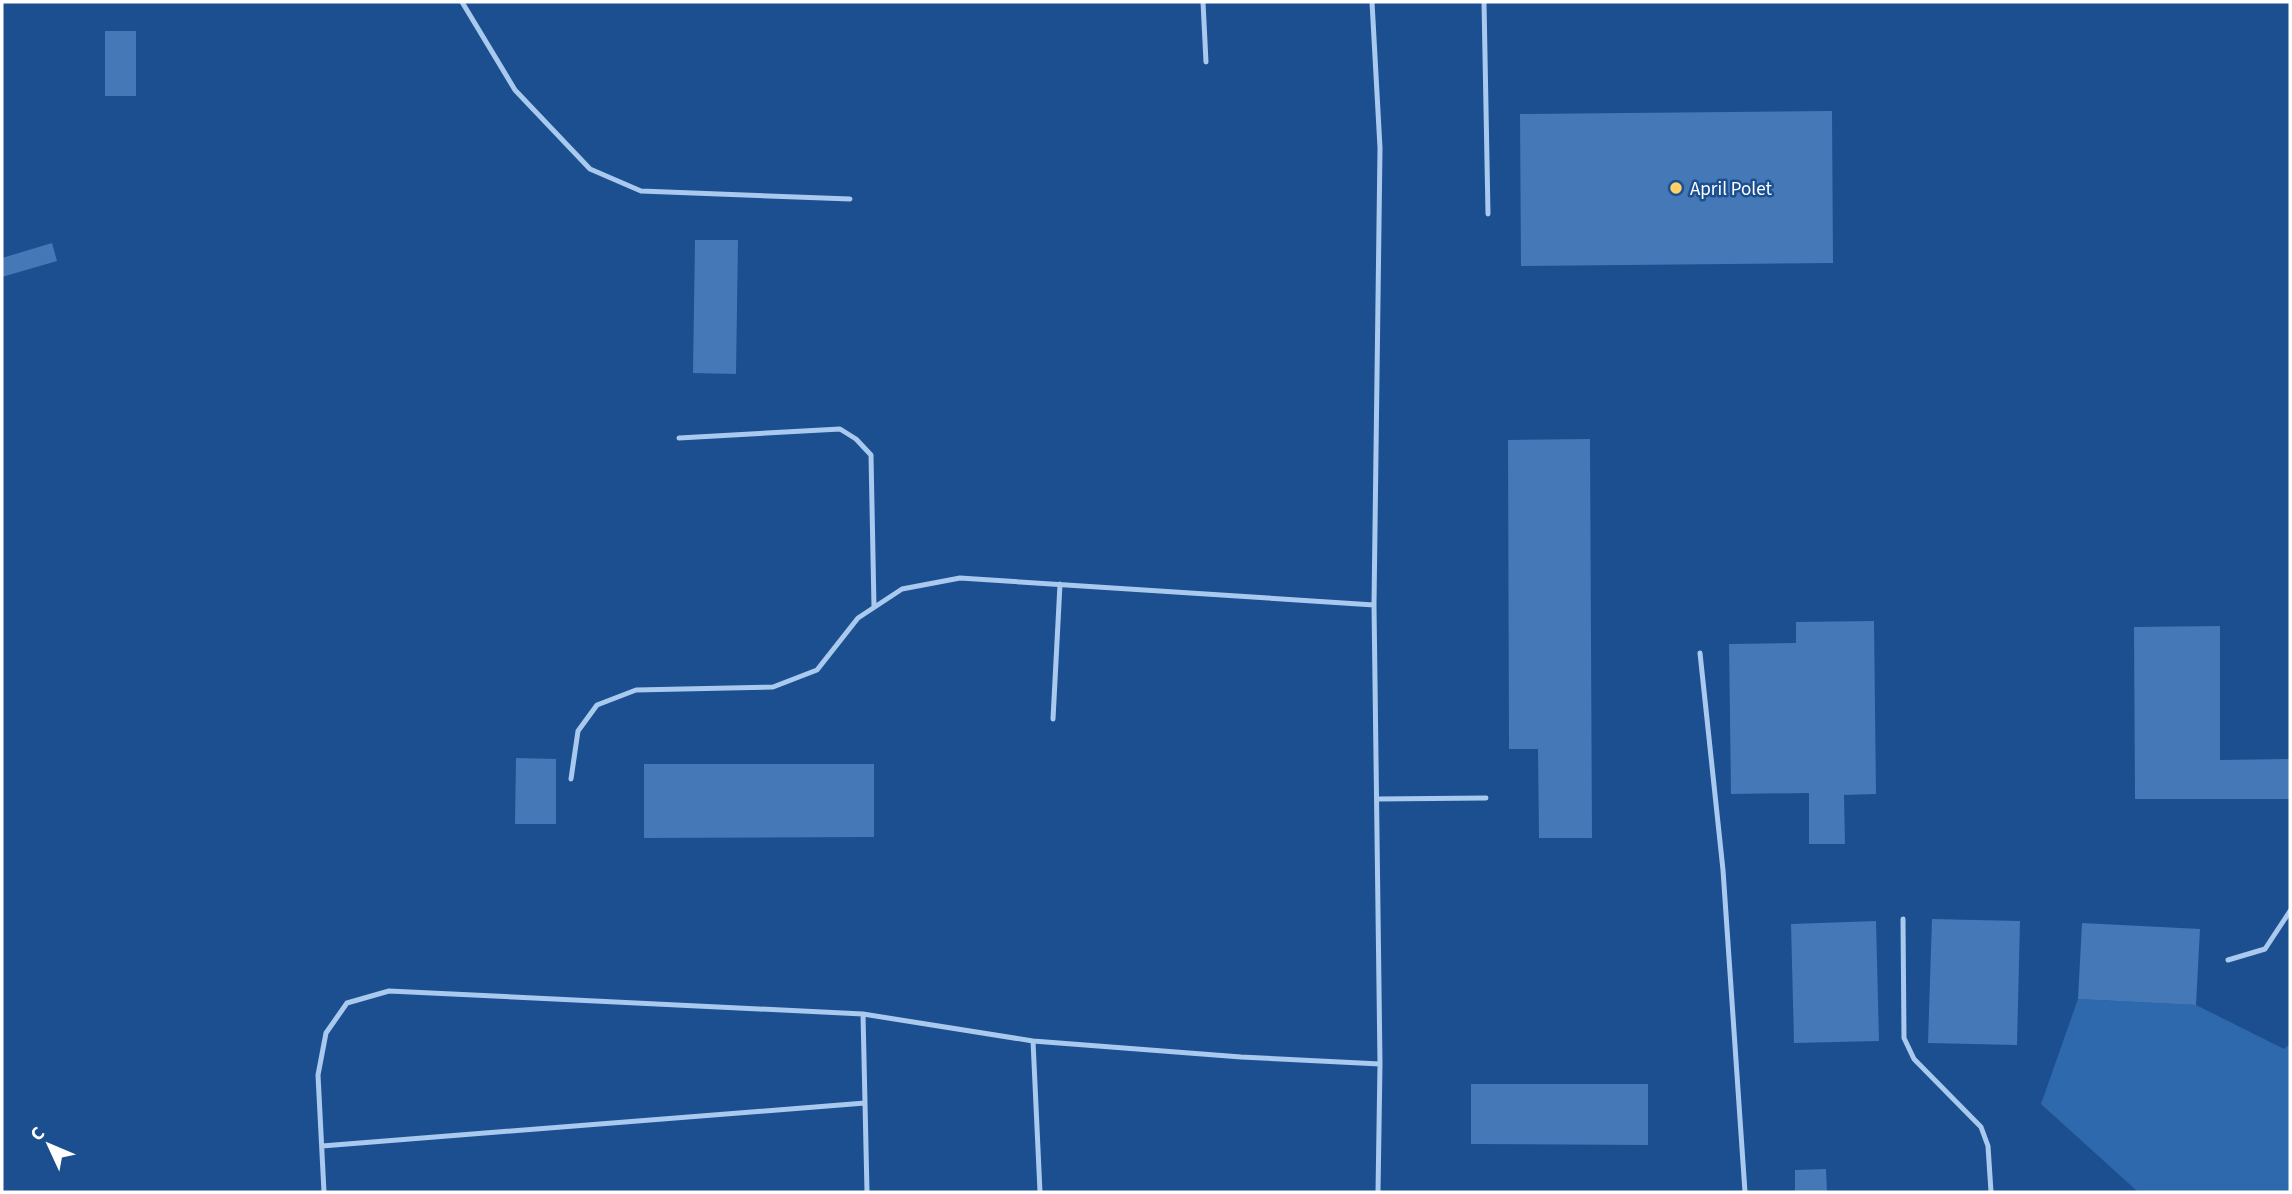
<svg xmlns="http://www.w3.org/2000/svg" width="2292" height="1194" viewBox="0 0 2292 1194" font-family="'Source Sans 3',sans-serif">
	<rect width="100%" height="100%" fill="#1b4f8f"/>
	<path fill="#2e69ad" d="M2078,999L2196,1005L2284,1049L2290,1044V1192L2137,1191L2041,1104Z"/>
	<path fill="#4478b7" d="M105,31H136V96H105Z
		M1832,111L1833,263L1521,266L1520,114Z
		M695,240H738L736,374L693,373Z
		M52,243L57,261L2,277V258Z
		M1590,439L1592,838H1539L1538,749H1509L1508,440Z
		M1874,621L1876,794L1844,795L1845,844H1809V793L1731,794L1729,644L1796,643V622Z
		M2220,626V760L2290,759V799H2135L2134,627Z
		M516,758L556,759V824H515Z
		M644,764H874V837L644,838Z
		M1932,919L2020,921L2017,1045L1928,1043Z
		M1876,921L1879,1041L1794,1043L1791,924Z
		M2082,923L2200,929L2196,1005L2078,999Z
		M1471,1084H1648V1145L1471,1144Z
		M1826,1169L1827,1192H1795V1170Z"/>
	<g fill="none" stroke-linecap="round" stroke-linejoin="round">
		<path stroke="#a9c9ee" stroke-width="5" d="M462,2L515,90L590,169L641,191L850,199
			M1203,2L1206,62
			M1372,2L1380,148L1374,605L1380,1064L1378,1192
			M1484,2L1488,214
			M679,438L840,429L856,439L871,455L874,607
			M1700,653L1723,870L1745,1192
			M1053,719L1060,584
			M571,779L578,731L597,705L636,690L773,687L817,670L858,618L902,589L960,578L1374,605
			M1377,799L1486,798
			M1903,919L1904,1038L1914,1059L1981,1127L1988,1146L1991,1192
			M2228,960L2265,949L2290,911
			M863,1014L867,1192
			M1033,1041L1040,1192
			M322,1146L865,1103
			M324,1192L318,1075L326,1033L347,1003L389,991L863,1014L1033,1041L1241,1057L1380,1064"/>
	</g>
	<circle fill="#ffd166" stroke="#1b4f8f" stroke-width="2.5" cx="1676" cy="188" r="7"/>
	<g text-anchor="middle" stroke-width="5" stroke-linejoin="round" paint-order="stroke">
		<g font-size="19" fill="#fff" stroke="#1b4f8f" text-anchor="start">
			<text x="1690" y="195">April Polet</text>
		</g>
	</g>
	<rect width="2292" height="1194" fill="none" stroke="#ffffff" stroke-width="7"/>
	<g transform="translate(49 1145) rotate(314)" stroke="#1b4f8f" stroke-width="5" paint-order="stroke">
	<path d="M0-5L12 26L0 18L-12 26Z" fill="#ffffff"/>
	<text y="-10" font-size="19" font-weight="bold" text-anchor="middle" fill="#ffffff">С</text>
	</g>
</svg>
